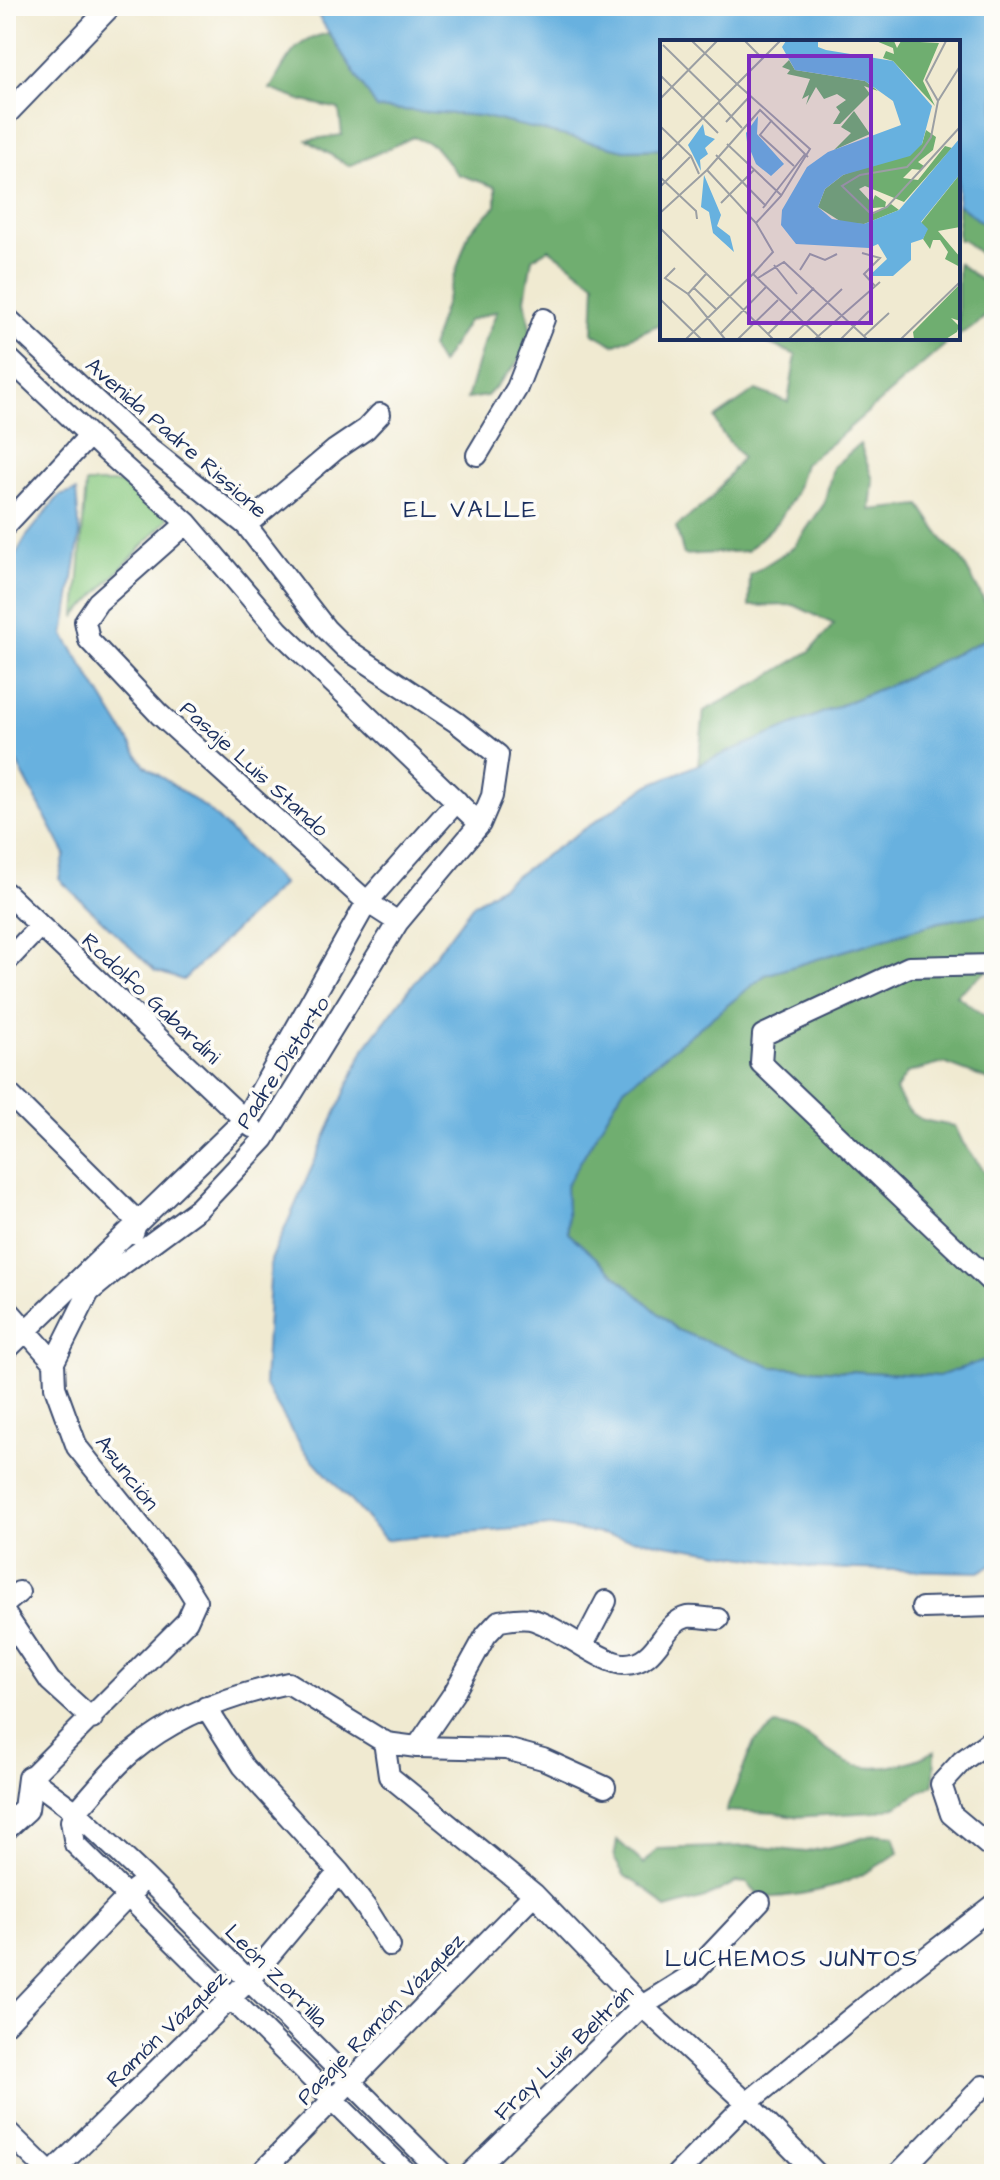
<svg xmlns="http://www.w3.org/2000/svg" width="1000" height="2180" viewBox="0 0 1000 2180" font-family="'Architects Daughter',sans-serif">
	<rect width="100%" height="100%" fill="#fdfcf7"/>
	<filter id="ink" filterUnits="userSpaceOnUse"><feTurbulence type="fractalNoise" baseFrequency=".0125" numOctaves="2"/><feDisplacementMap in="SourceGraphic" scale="16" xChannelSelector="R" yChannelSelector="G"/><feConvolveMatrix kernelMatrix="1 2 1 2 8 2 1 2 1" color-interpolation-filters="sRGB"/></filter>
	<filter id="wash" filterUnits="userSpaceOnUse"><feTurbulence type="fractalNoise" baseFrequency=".006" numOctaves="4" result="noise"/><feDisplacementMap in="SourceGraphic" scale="32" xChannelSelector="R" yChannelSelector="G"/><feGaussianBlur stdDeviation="1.8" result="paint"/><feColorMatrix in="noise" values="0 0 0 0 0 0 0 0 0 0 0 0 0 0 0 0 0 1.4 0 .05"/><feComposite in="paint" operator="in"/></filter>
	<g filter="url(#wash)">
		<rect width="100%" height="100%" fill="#f0ead1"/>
		<path fill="#8aca82" stroke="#527c70" stroke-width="2" d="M86,483H121L169,518L76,616Z"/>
		<path fill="#6fae70" stroke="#456e67" stroke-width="2" d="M329,33L377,108L481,116L625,150L662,149V323L614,345L593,333L595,283L549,249L532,259L525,299L532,339L514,367L487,396L467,399L482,348L497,311L468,321L441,364L431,347L469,232L496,206V187L457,174L433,145L413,137L349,166L307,140L342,135L339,109L303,101L270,89C289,58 291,41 329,33Z
			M958,204L994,232V265L963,240H958Z
			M958,263L990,287L993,309L976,325L958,335Z
			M756,338H953L833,442L804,464L795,494L778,522L747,551L684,555L676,527L711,499L742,457L721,432L715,418L756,390L788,402L796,355Z
			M860,444L873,480L870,510L920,505L946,544L961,558L986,604V639L901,680L698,765L704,711L754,685L810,651L834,624L794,605L749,606L750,575L794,547L824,504L833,467Z
			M994,913V965L956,995L994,1023V1082L944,1063L907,1073L896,1090C911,1123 922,1120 955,1126L963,1143L994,1183V1357L939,1376L772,1367L677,1330L568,1233L566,1186L623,1089L765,975L939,922Z
			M775,1725C801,1727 819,1746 840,1759C867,1776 909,1765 935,1751L934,1784L895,1807L875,1812L793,1817L775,1813L726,1811L754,1742Z
			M875,1834L894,1836L899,1852C852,1885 818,1895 761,1898L747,1883L736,1882L705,1898L666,1909L649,1891L625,1876L614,1858L617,1840L644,1864L657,1849L751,1846L806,1852L847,1843Z"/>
		<path fill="#67b1df" stroke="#41709e" stroke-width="2" d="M312,6H994V232L958,204V42H662V149L625,150L481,116L377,108Z
			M76,491L80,535L64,635L144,765L209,810L283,884L183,980L155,971L59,879L65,854L6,742V572L26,537L59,496Z
			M986,639L994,640V913L939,922L765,975L623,1089L566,1186L568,1233L677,1330L772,1367L939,1376L994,1357V1564L979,1572L816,1568L551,1526L386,1540L303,1449L264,1384L271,1260L364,1049L473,905L649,785L901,680Z"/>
	</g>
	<g filter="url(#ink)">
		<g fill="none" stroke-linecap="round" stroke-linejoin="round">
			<defs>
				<path id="minor" d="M6,115L111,6
					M6,317L127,430L246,525L326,629L345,648L456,722L498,755L492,796L480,824L398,922L264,1139L199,1208L123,1264L89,1292L54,1362
					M6,356L106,451L187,523L279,631L480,824
					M477,455L517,388L544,319
					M187,523L98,602L85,621L89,640L159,714L367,902L398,922
					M6,525L89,436
					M246,525L335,450L366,429L380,414
					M6,893L252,1127
					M6,962L40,926
					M994,965L909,967L763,1035L761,1063L994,1285
					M6,1091L137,1221L133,1233
					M6,1308L54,1362L55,1387L77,1447L181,1577L196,1601L187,1621L30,1778L76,1812L145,1877L443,2174
					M6,1350L245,1119L367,902L457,801
					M6,1603L19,1592
					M922,1608L994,1606
					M6,1615L50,1681L92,1719
					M583,1645L606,1601
					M206,1707L243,1766L339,1872L367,1909L390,1946
					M994,1738L962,1761L941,1784L951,1814L994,1850
					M384,1741L389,1776L534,1894L642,2006L747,2103L817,2174
					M417,1747L454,1693L486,1635L499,1621C508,1620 520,1617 530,1619C557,1625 603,1665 625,1664C658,1664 662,1623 687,1617C696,1616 709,1619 718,1619
					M6,2024L136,1888
					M6,2130L51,2174L248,1981L339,1872
					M260,2174L534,1894
					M408,2174L75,1844L71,1821L76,1812C94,1792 111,1770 131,1753C176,1715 231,1695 288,1683L386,1743L417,1747L506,1749L543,1759L605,1787
					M470,2174L642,2006L690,1976L760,1902
					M677,2174L747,2103L909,1971L994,1905
					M898,2174L983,2086"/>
				<path id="major" d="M6,1827L26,1809L30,1778"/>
			</defs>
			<use href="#minor" stroke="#3b4b6f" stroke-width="24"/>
			<use href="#major" stroke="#3b4b6f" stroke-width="28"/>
			<use href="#minor" stroke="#fff" stroke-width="20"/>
			<use href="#major" stroke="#fff" stroke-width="24"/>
		</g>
	</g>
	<g text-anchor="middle" stroke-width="7" stroke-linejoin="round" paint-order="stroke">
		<g font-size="22" fill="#1b2f5e" stroke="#fdfcf7">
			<text transform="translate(177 437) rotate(41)" y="8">Avenida Padre Rissione</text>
			<text transform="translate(255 768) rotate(42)" y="8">Pasaje Luis Stando</text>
			<text transform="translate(152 998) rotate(43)" y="8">Rodolfo Gabardini</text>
			<text transform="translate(282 1062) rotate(-57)" y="8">Padre Distorto</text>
			<text transform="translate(128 1472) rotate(52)" y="8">Asunción</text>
			<text transform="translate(277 1975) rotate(45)" y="8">León Zorrilla</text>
			<text transform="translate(380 2018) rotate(-46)" y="8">Pasaje Ramón Vázquez</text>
			<text transform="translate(166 2028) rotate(-44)" y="8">Ramón Vázquez</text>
			<text transform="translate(563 2052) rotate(-44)" y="8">Fray Luis Beltrán</text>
		</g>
		<g font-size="24" letter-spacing="2" fill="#1b2f5e" stroke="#fdfcf7">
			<text x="471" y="517">EL VALLE</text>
			<text x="792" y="1966">LUCHEMOS JUNTOS</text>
		</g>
	</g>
	<g transform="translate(660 40)">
		<rect width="300" height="300" fill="#f0ead1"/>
		<path d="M216,1H234L237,8L241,1L279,3L263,41L275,66L233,21L223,18L226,11L234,14L233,8ZM129,20L135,30L205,41L218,51L204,46L210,54L180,84H173L180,72L176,67L186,60L177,54L164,59L156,47L146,65L149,55L142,59L150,39L127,34L130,30L122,27ZM194,71L210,94L174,110L191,93L181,87ZM266,90L276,97L273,110L258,122L264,126L261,130L252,129L243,138L258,140L285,106L292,108L244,162L205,146L199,149L212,163L215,155L226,162L225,167L213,168V174L231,164L239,170L204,184L183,183L158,167L165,149L183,135L262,104ZM300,134V187L278,191L300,217V227L285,219L288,212L280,200H273L270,209L263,199L267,189L261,183ZM300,244V281L291,278L299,286L297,292L286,299H254L253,292Z" fill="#6fae70"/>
		<path d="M126,1H158V7L166,10L233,21L272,66L262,104L250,116L183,135L165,149L158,167L172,179L204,184L239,170L300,98V134L261,182L268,189L263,199L251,203V220L233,236H209L227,219L218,204L209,208L136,204L121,185L122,170L147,127L168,112L241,85L233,61L205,41L135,30L122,7ZM98,76L97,94L124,124L111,136L96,124L87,102L86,93ZM43,84L45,95L55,99L45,108L48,114L40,120L41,131L28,105ZM44,135L61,175L57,186L70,196L74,212L53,193L49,172L41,167Z" fill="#67b1df"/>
		<path fill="none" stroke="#9b9fa3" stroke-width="2" d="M32,1L77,44M85,1L102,18M286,1L266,40L278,61L271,97L261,112L247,127L200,135L182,146L211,174L227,167L300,87M3,5L60,61M0,35L58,93M77,44L150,109L121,156L96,183M0,59L57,1M278,61L300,26M58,62L82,88M112,80L100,95L134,126M66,82L90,56M0,86L31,116L39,134M67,104L121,155M56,115L106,166M0,121L120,1M47,130L96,183L113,212L93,234L161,299M47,130L100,70L148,117M0,137L36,171L37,179M0,147L30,117M61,163L94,130M103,168L145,114M0,173L47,130M0,188L113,299M202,213L220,218L204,234L215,246M114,225L137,254M15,228L5,238L28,254L65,299M140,230L150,214L165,220L177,214M98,238L124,222L207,299M34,248L56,269M28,254L46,234M0,259L41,299M61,293L107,246M108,294L154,248M204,296L229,273M26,299L93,234M78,299L118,260M129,299L182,249M155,299L220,242M181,299L209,271M241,299L300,242"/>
		<path fill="#7b2cbf" fill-opacity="0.15" stroke="#7b2cbf" stroke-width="4" d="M89,16H211V283H89Z"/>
		<rect width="300" height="300" fill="none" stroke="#1b2f5e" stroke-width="4"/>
	</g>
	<rect width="1000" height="2180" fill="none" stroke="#fdfcf7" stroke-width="32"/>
</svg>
